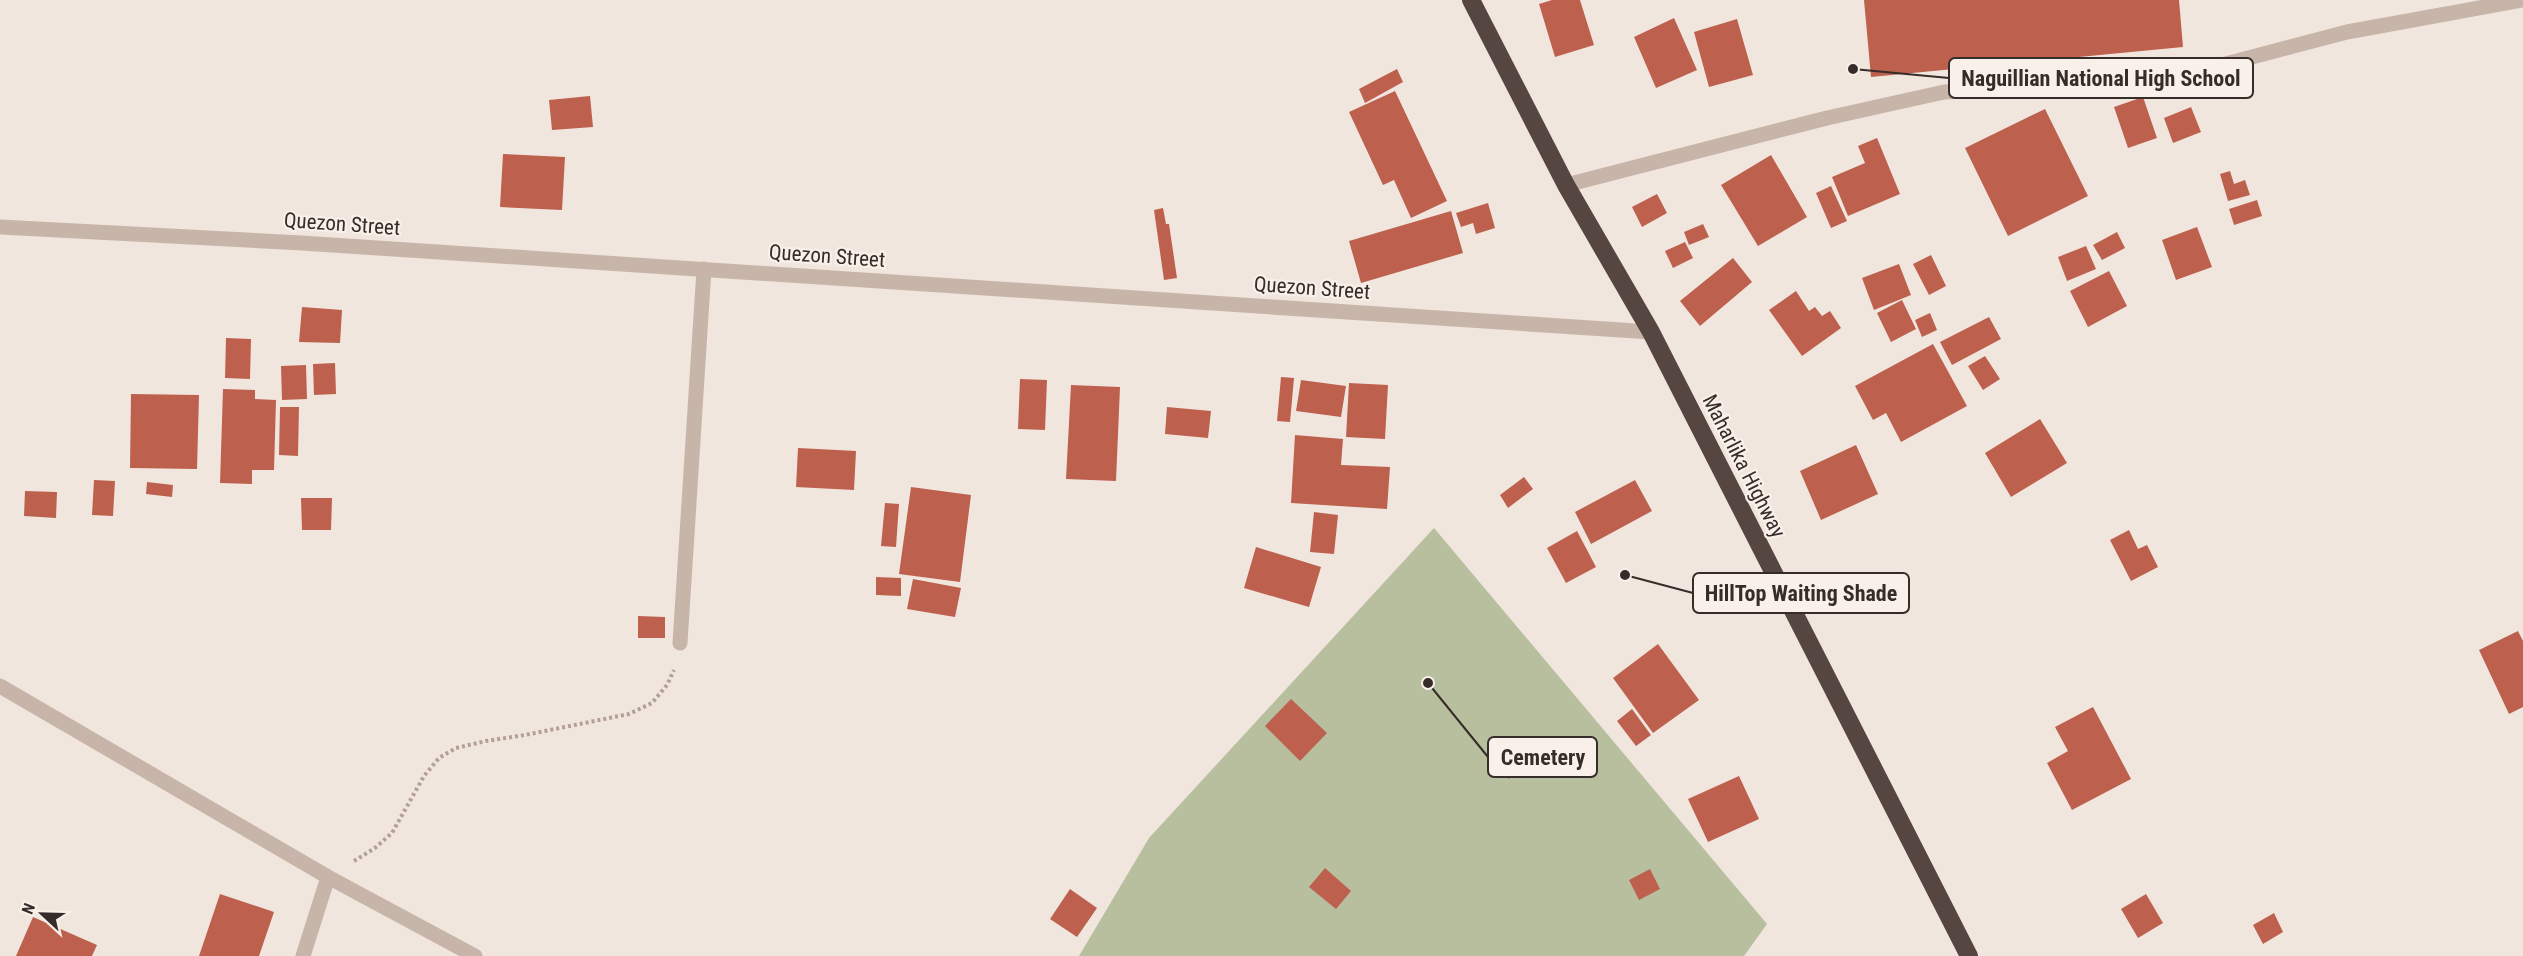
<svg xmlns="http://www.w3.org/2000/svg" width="2523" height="956" viewBox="0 0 2523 956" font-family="'Roboto Condensed',sans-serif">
	<rect width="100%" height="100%" fill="#f1e6dd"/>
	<path fill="#b7bf9e" d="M1434,528L1767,924L1744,956H1079L1149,838Z"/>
	<path fill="#bd604e" d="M1552,0H1580L1594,45L1555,57L1539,4Z
		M1864,0H2179L2183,47L1871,77Z
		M1674,18L1697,70L1656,88L1634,37Z
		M1737,19L1753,75L1709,87L1694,32Z
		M1397,69L1403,82L1365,103L1359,89Z
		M1395,91L1447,201L1411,218L1394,180L1383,185L1349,112Z
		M590,96L593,127L552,130L549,100Z
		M2143,97L2157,138L2128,148L2114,107Z
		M2191,107L2201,132L2173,143L2164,118Z
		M2045,109L2088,196L2008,236L1965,148Z
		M1877,138L1900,194L1848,216L1832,177L1865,163L1858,146Z
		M503,154L565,157L562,210L500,207Z
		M1771,155L1807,217L1758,246L1721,185Z
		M2230,171L2234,184L2245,180L2250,195L2228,201L2220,174Z
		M1831,186L1847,221L1831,228L1816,193Z
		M1657,194L1667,213L1642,227L1632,207Z
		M2257,200L2262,216L2234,225L2229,209Z
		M1488,203L1495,228L1476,234L1473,223L1461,227L1456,213Z
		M1163,208L1166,224H1169L1177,278L1164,280L1154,210Z
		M1451,211L1463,253L1361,283L1349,241Z
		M1703,224L1709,237L1689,245L1684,232Z
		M2197,227L2212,267L2176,280L2162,240Z
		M2117,232L2125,248L2102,260L2093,245Z
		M1685,242L1693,258L1673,268L1665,251Z
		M2086,246L2096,269L2067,281L2058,257Z
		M1931,255L1946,286L1929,295L1913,264Z
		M1733,258L1752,282L1700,326L1680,301Z
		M1899,264L1911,295L1874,310L1862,278Z
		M2109,271L2127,306L2088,327L2070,291Z
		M1796,291L1809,311L1815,307L1822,316L1830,311L1841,328L1802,356L1769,310Z
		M1902,300L1916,329L1891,342L1877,313Z
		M302,307L342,310L340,343L299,342Z
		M1930,313L1937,330L1922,337L1915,320Z
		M1989,317L2001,339L1952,365L1940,342Z
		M226,338L251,339L250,379L225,378Z
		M1933,344L1967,406L1901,442L1886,413L1873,420L1855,386Z
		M1985,356L2000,379L1983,390L1968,366Z
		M335,363L336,394L314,395L313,364Z
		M306,365L307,399L282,400L281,366Z
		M1281,377L1294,378L1290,422L1277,421Z
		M1020,379L1047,380L1045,430L1018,429Z
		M1301,380L1346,386L1341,417L1296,411Z
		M1349,383L1388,385L1385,439L1346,437Z
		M1071,385L1120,387L1116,481L1066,479Z
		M223,389L255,390V399L276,400L274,470H252V484L220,483Z
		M131,394L199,395L197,469L130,468Z
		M280,407H299L298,456L279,455Z
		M1167,407L1211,411L1208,438L1165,434Z
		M2040,419L2067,463L2011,497L1985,453Z
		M1295,435L1343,439L1341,465L1390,467L1387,509L1291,503Z
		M1856,445L1878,494L1821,520L1800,471Z
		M798,448L856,451L854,490L796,487Z
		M1524,477L1533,489L1508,508L1500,495Z
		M94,480L115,481L113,516L92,515Z
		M1635,480L1652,511L1591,544L1575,512Z
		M147,482L173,485L172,497L146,494Z
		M911,487L971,495L960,582L899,574Z
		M25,491L57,492L56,518L24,516Z
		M301,498H332L331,530H302Z
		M885,503L899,504L896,547L881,546Z
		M1314,512L1338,515L1334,554L1310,552Z
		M2129,530L2138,549L2147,545L2158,567L2131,581L2110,540Z
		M1577,531L1596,567L1566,583L1547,548Z
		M1256,547L1321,567L1309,607L1244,588Z
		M876,577L901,578V596L876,595Z
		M913,579L961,588L955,617L907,609Z
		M638,616L665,617V638H638Z
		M2518,631L2523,641V707L2509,714L2479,650Z
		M1658,644L1699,700L1653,733L1613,678Z
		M1291,699L1327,733L1300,761L1265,726Z
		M2093,707L2131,779L2072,810L2047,763L2068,751L2055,727Z
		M1632,709L1651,735L1636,746L1617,721Z
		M1511,739L1528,753L1509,779L1491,766Z
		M1739,776L1759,819L1708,842L1688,799Z
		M1325,868L1351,891L1336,909L1309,887Z
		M1650,869L1660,889L1639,900L1629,880Z
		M1070,889L1097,908L1077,937L1050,919Z
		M220,894L274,912L259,956H199Z
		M2146,894L2163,923L2138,938L2121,909Z
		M2274,913L2283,932L2263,944L2253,925Z
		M33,917L97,945L92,956H16Z"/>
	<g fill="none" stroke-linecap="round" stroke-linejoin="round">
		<path stroke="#b49f94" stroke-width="4" stroke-dasharray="3 3" stroke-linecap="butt" d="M354,861L375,848L392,833L424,776L439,758L456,748L486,741L525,735L629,714L652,703L667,685L674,670"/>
		<path stroke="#c8b5aa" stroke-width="15" d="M1566,185L1827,118L1944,92L2157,82L2347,32L2523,0
			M0,227L302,243L1651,332
			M680,643L704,269
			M0,686L328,877L475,956
			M303,956L328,877"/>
		<path stroke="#564641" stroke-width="18" d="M1471,0L1566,185L1651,332L1969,956"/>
	</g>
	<g text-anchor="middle" stroke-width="4.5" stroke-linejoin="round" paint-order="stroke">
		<g font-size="21" fill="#362c29" stroke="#f8f0e9">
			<text transform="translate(342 224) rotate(4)" y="7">Quezon Street</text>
			<text transform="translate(827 256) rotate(4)" y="7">Quezon Street</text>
			<text transform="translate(1312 288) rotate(4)" y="7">Quezon Street</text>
			<text transform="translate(1744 466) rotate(63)" y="7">Maharlika Highway</text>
		</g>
	</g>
	<path fill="none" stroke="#362c29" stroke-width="2" d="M1853 69L1949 78M1625 575L1693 593M1428 683L1488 757"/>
	<g fill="#362c29" stroke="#f8f0e9" stroke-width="2">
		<circle cx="1853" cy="69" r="6"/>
		<circle cx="1625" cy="575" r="6"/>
		<circle cx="1428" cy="683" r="6"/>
	</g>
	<g fill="#f8f0e9" stroke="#362c29" stroke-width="2">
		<rect x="1949" y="58" width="304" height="40" rx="6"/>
		<rect x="1693" y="573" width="216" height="40" rx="6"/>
		<rect x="1488" y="737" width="109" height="40" rx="6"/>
	</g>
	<g font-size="22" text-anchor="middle" font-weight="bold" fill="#362c29">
		<text x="2101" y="86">Naguillian National High School</text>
		<text x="1801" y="601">HillTop Waiting Shade</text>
		<text x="1543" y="765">Cemetery</text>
	</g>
	<g transform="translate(42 914) rotate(292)" stroke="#f8f0e9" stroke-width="4.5" paint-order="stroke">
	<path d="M0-4.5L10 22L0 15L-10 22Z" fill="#362c29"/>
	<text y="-9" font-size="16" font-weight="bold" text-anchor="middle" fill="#362c29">N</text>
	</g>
</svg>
